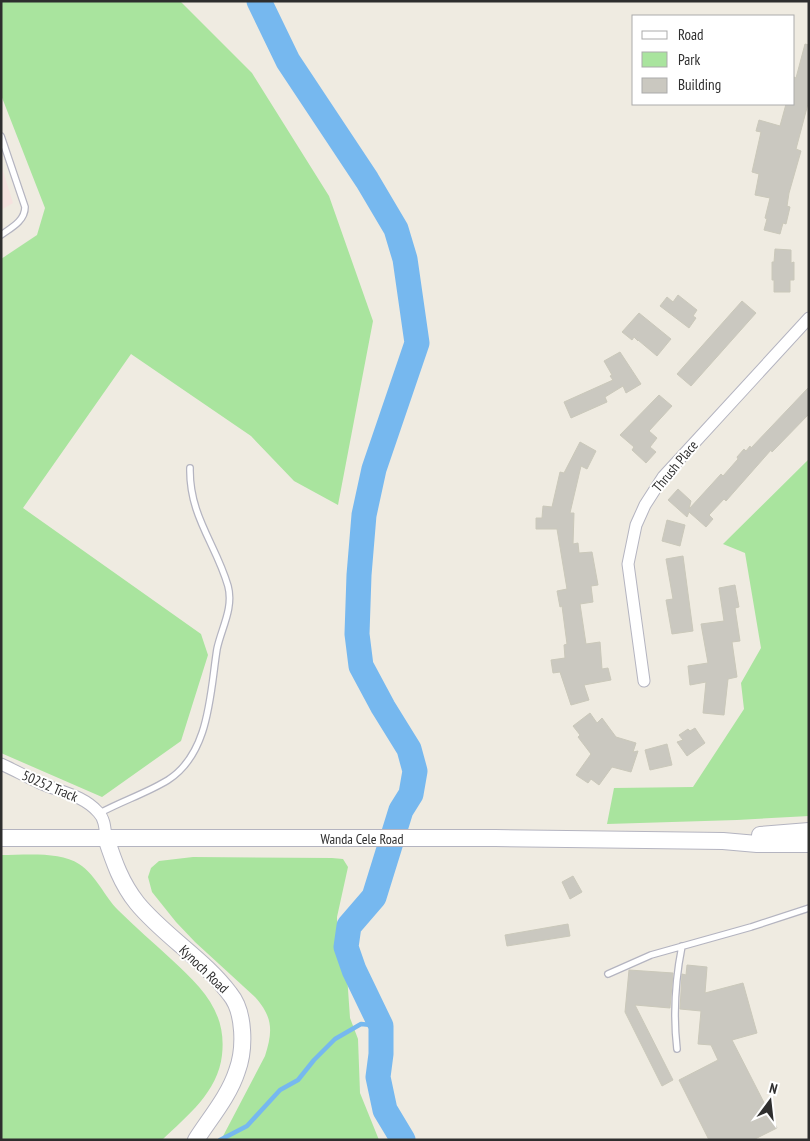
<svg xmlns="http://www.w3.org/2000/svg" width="810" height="1141" viewBox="0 0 810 1141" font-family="'PT Sans Narrow',sans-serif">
	<rect width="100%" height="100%" fill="#efebe1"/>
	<path fill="#f5e2df" d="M1,164L13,203L1,210Z"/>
	<path fill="#a9e49e" d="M1,1H180L252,73L329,196L373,321L338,505L294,481L251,436L131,354L23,508L201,634L208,655L181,741L102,797L1,753V259L37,235L45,208L1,95Z
		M809,459V816L737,820L607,824L614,788L693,787L744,709L741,683L761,648L745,553L723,544Z
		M1,855C24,855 60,851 79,864C97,876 104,896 118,910C135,927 154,943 171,959C201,987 227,1011 222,1055C218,1092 187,1116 162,1140H1Z
		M193,857L332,858L343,859L348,867L337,917V933L347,975L350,1018L358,1039L360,1093L379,1140H221L265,1056C273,1031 273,1017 255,997L195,942L176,922L152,892L148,877L151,868L159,861Z"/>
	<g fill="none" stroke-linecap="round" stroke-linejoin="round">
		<path stroke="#76b8ef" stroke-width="4.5" d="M220,1140L247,1126L280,1090L298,1080L314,1060L335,1039L361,1024L381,1026"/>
		<path stroke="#76b8ef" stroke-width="25" d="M259,1L288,61L367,180L396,229L405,259L417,343L374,469L364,515L359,575L357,634L361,666L383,707L409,749L415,771L411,794L401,810L374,897L349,926L346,947L354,970L381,1026V1054L378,1077L385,1110L403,1140"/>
	</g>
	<path fill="#cac8c0" stroke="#cac8ba" d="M805,44L809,45V100L796,149L801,151L789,193L787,206L790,207L786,224L783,223L780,234L764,230L767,219L765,218L770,198L755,195L759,174L752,172L761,132L756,131L759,120L780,126L786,104H794V77L796,78Z
		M775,249L791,250V263L794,262V280H790V292H774V280H772V262H774Z
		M678,295L697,310L693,316L696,318L689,328L660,306L667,297L673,302Z
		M742,301L756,313L691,386L677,374Z
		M639,313L671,339L657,356L638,340V341L634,337L632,340L622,332Z
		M620,352L641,384L626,393L623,386L605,397L607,402L571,418L564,402L613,380L610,376L612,375L604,361Z
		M809,387V414L772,452L771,450L726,501L724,499L709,515L713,519L706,527L689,512L687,517L668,500L678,489L691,501L689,509L721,474L723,476L738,459L737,457L744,449L746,451L750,446L751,448Z
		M659,395L672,406L649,431L657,438L650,447L656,452L646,463L632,450L634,447L620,435Z
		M580,442L596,451L587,469L581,466L570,513H574L573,544L578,543L579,553L592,552L598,585L591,586L593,602L580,604L586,644L600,642L602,669L608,668L611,680L584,685L589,700L571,705L560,672L553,673L551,660L565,658L564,645L567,644L562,606L560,607L557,591L567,589L557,529H536V518H542L543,506L552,507L560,472L564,473Z
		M667,520L685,525L680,546L662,541Z
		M683,556L693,631L672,634L666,600L673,599L666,559Z
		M735,585L739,607L735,608L740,641L732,642L737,677L728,679L724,715L703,713L706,682L690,685L688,666L708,663L701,624L724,621L719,588Z
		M590,713L597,723L602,718L616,737L636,743L633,752L638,751L631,772L612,767L599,785L591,779L588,783L576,775L591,754L578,737L580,735L573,726Z
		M695,728L705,743L687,756L677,742L683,740L679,735L688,729L690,731Z
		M667,744L672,765L650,770L645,750Z
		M573,876L582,892L570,899L562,882Z
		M568,924L570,936L507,946L505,935Z
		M687,965L707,967L705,993L743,983L757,1033L732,1040L777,1128L753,1140H709L679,1080L718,1060L711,1045L698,1044L701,1011L680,1009L682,974L686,975Z
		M629,970L673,973L670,1008L635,1005L673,1080L662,1086L625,1012Z"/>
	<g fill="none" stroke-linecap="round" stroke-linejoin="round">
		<defs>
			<path id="lane" d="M1,136L25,207C25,221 11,228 1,235
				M100,813C122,801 147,793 168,780C210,753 210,693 217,649C221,629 234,608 228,586C216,544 189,516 190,468
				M608,974L651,955L751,927L809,908
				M677,1049C673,1014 675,981 682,946"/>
			<path id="street" d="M644,681L628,564L636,525L645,505L663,477L809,318
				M1,764C14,770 27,777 40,783C60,792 83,795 98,812C105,819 105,829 106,838"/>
			<path id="secondary" d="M760,835L809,831
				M1,838H495L723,841L757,844H809
				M106,838C114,862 121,883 137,903C164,936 205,960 230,994C245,1012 245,1050 237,1071C229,1096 210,1118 196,1140"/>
		</defs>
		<use href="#lane" stroke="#b4b4c0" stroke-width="8"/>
		<use href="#street" stroke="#b4b4c0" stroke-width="13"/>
		<use href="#secondary" stroke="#b4b4c0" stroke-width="18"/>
		<use href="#lane" stroke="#fff" stroke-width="5.5"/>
		<use href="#street" stroke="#fff" stroke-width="11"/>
		<use href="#secondary" stroke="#fff" stroke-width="16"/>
	</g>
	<g text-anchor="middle" stroke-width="4" stroke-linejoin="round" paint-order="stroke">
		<g font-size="14" fill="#2e2e2e" stroke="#fff">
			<text transform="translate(675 466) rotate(-50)" y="5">Thrush Place</text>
			<text transform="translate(50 786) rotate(23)" y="5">50252 Track</text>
			<text x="362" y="844">Wanda Cele Road</text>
			<text transform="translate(204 969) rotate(44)" y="5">Kynoch Road</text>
		</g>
	</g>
	<rect width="810" height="1141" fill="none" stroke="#2e2e2e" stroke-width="5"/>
	<rect x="632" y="15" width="162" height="90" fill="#ffffff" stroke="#ababab"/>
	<rect x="642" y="31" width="25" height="8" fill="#ffffff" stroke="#ababab"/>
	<text x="678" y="40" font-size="15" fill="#2e2e2e">Road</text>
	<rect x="642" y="52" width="25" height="15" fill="#a9e49e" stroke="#ababab"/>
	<text x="678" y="65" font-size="15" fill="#2e2e2e">Park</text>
	<rect x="642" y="78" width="25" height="15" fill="#cac8c0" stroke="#ababab"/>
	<text x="678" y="90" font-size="15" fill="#2e2e2e">Building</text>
	<g transform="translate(770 1101) rotate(15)" stroke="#ffffff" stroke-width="4" paint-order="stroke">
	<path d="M0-4L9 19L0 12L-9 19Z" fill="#2e2e2e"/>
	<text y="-8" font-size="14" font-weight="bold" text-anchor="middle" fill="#2e2e2e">N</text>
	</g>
</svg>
